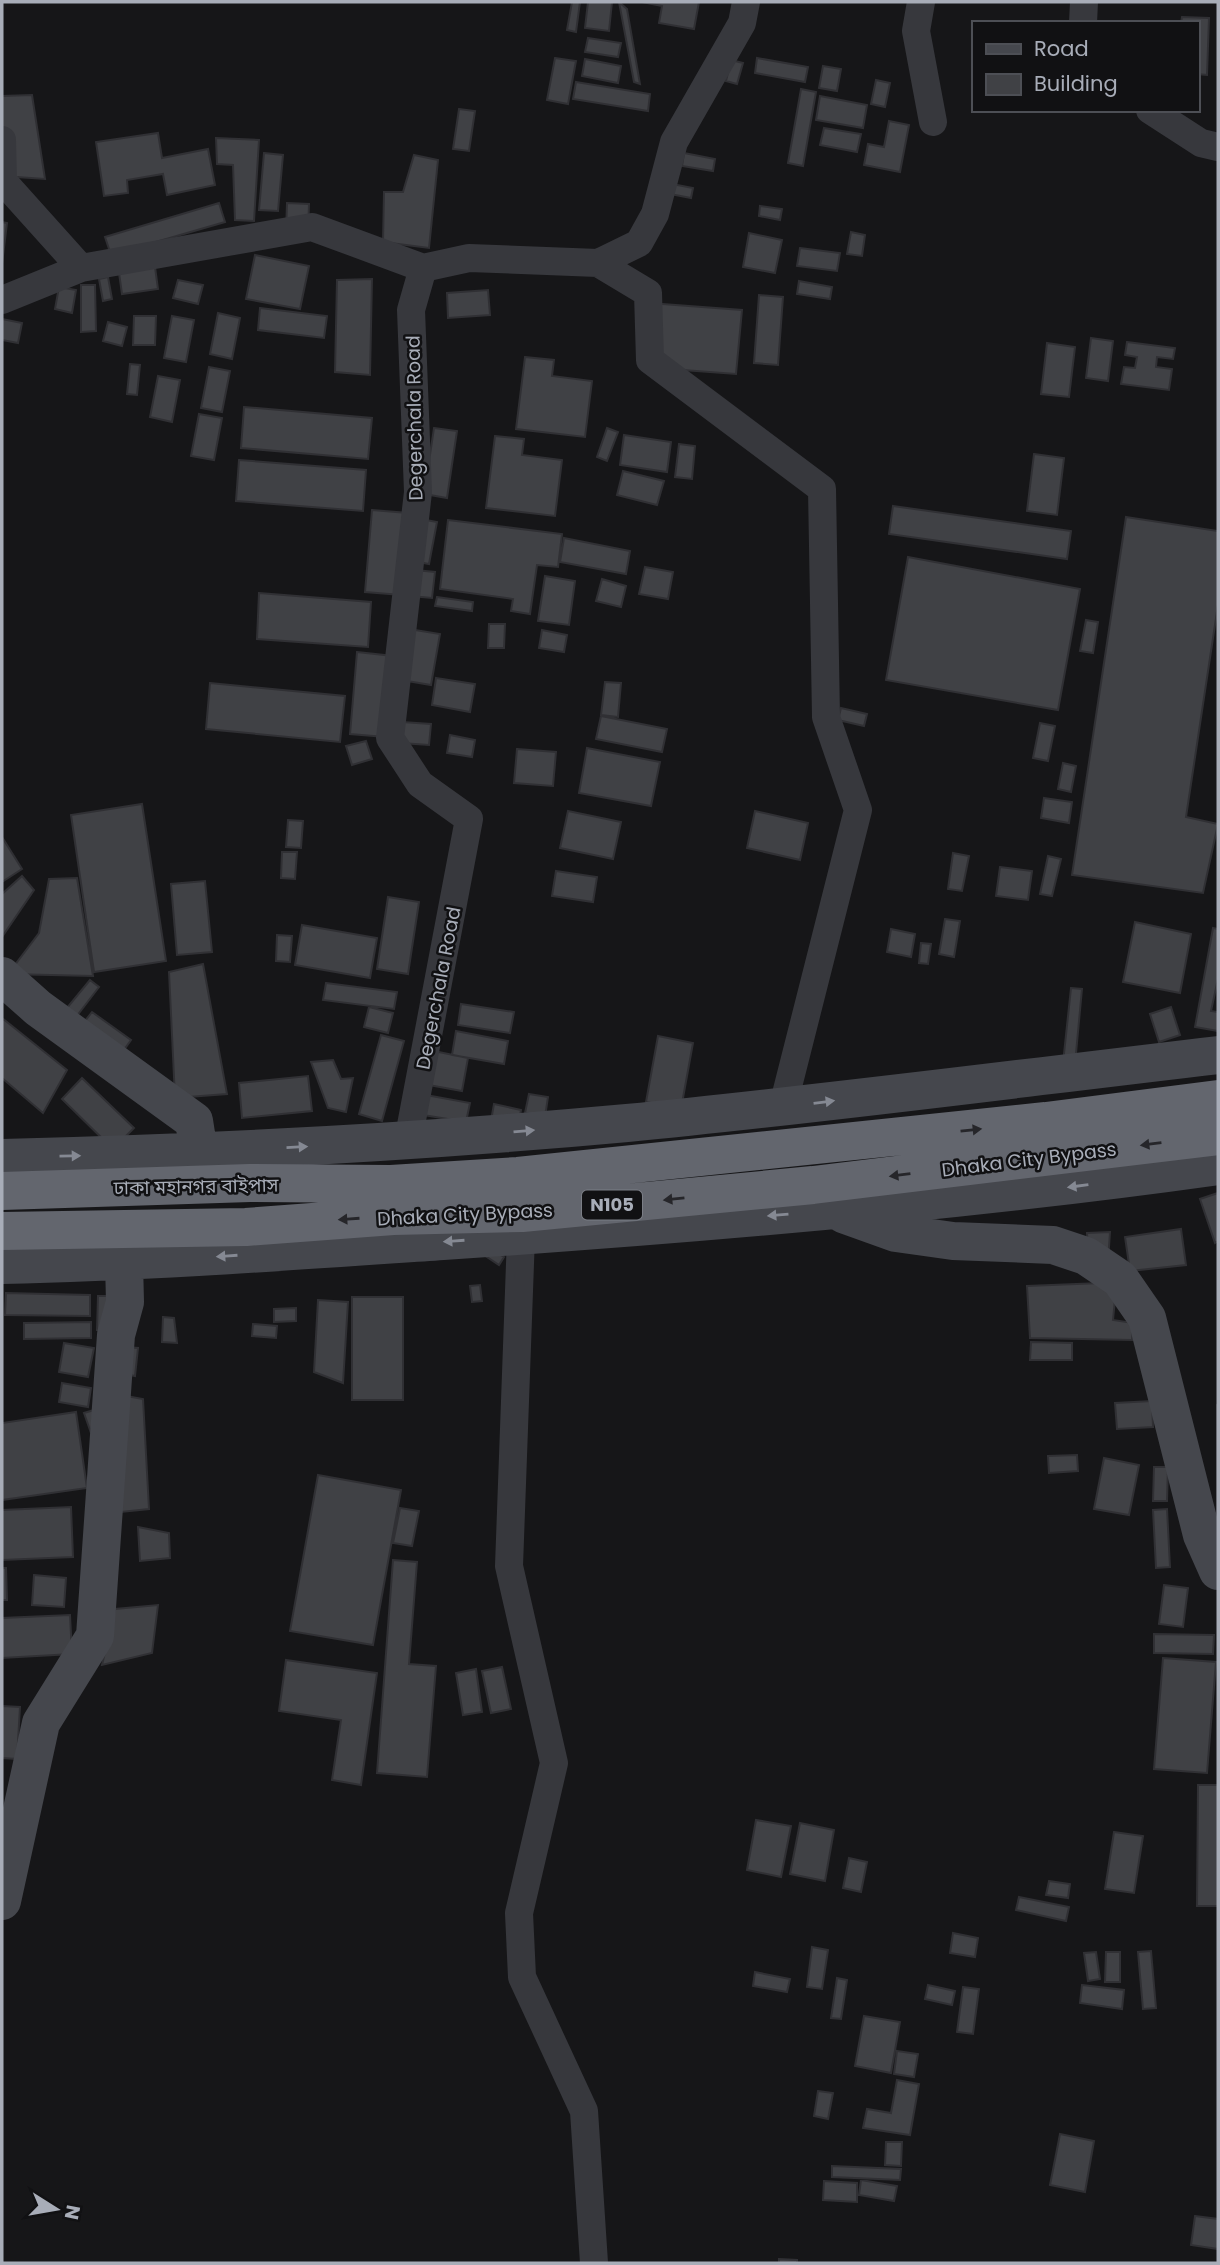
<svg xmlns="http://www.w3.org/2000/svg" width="1220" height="2265" viewBox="0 0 1220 2265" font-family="Poppins,'Noto Sans Bengali',sans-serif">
	<rect width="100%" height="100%" fill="#161618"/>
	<path fill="#404145" stroke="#303034" stroke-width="2" d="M572,2H580L576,32L567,30Z
		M588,2H612L609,31L585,28Z
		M619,2L627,9L640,84L634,82Z
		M642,2H699L694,29L659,23L662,6Z
		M1182,17L1209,18L1207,75L1197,74V23H1181Z
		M588,38L621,43L618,57L585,52Z
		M555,58L576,61L568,104L547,100Z
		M757,58L808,67L805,82L755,73Z
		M585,59L621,66L618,83L582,76Z
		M731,60L743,63L737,84L726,81Z
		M823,66L841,69L837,91L819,88Z
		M876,80L890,83L885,107L871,104Z
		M576,82L650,94L648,111L573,99Z
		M801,89L816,92L803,166L788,163Z
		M32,95L45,179L2,176V96Z
		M820,96L867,105L863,128L816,120Z
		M459,109L475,111L469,151L453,149Z
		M889,121L909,125L900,172L864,165L868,144L884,147Z
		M824,128L861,134L857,152L820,145Z
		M158,133L162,158L208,149L215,185L167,195L163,174L127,180L128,193L104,196L96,142Z
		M216,138L259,140L254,221L235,220L233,165L217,164Z
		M264,153L283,155L278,211L259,210Z
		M684,153L715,159L713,171L682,166Z
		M414,155L438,160L429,248L383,242L384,192H403Z
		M672,184L693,188L691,198L670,194Z
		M219,203L225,222L111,255L105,237Z
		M287,203L309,204L308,233H286Z
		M760,206L782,209L780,220L759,216Z
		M2,222L7,223L2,264Z
		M851,232L865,235L862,256L847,254Z
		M749,233L782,240L775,273L743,267Z
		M800,248L840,253L837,271L797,266Z
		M255,255L309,266L300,309L246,299Z
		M155,267L158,289L122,294L119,273Z
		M108,277L112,299L103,301L99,279Z
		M372,279L370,375L335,372L337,280Z
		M178,280L203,285L198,304L173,298Z
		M799,281L832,287L830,299L797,294Z
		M81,285H95L96,331L81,332Z
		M59,287L76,290L72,313L55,309Z
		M488,290L490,315L448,318L447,293Z
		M759,295L783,297L778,365L754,363Z
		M649,303L742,310L736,374L643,367Z
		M260,308L327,316L324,338L258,330Z
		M218,313L240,318L232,359L210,354Z
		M134,316H156L155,345H133Z
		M172,316L194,320L186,362L164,358Z
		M2,319L22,323L18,343L2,340Z
		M108,322L127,327L122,346L103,341Z
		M1091,338L1113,341L1108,381L1086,378Z
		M1127,342L1175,348L1173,359L1157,357L1156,367L1172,369L1169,390L1121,384L1124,367L1135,368L1137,357L1125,355Z
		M1047,343L1075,347L1069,397L1041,394Z
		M525,357L554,360L552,376L592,381L585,437L516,429Z
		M130,364L140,365L137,395L127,394Z
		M209,367L230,371L222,412L201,408Z
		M158,376L180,380L172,422L150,417Z
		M244,407L372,418L368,459L241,448Z
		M199,414L222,418L214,460L191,456Z
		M434,428L457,431L447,498L424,494Z
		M607,428L618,432L607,461L597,457Z
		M624,435L671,442L667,472L620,465Z
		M495,436L524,439L522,455L562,460L555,516L486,508Z
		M679,444L695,446L692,479L675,477Z
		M1034,454L1064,458L1057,515L1027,511Z
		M239,460L366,470L363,511L236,501Z
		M623,471L664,481L657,505L617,495Z
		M893,506L1071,531L1067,559L889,534Z
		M372,510L408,513L401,595L365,592Z
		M1126,517L1218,531V605L1186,817L1218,824L1203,893L1072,875Z
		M421,519L437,522L429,564L413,561Z
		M448,520L562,534L558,567L537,565L530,614L511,611L513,599L440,589Z
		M564,538L630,551L626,574L560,562Z
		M908,557L1080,589L1058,710L886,680Z
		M645,567L673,572L668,599L639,594Z
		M415,570L435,572L432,598L411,596Z
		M545,576L575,581L569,625L538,621Z
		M602,579L626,586L621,607L596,601Z
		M259,593L371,602L368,647L257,639Z
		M437,597L473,602L472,611L435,606Z
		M1086,620L1098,622L1093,653L1080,651Z
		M489,624H505L504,648H488Z
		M409,629L440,634L431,685L401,680Z
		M542,630L567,635L564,652L539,648Z
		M357,652L393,656L385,737L350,734Z
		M436,678L475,684L470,712L432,705Z
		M605,682L621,683L618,717L601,715Z
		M210,683L345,696L340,742L206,729Z
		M841,708L867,714L864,726L838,720Z
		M601,716L667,729L662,752L596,739Z
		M402,722L431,724L429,745L401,743Z
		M1040,723L1055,726L1048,761L1033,758Z
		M450,735L475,740L472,757L447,753Z
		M366,741L372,759L352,765L346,746Z
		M587,748L660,762L651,806L579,793Z
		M517,749L556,752L553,786L514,783Z
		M1063,763L1076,766L1071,792L1058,789Z
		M1044,798L1072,802L1069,823L1041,818Z
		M142,804L166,961L94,972L71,815Z
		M568,811L621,822L613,859L560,848Z
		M755,811L808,823L800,860L747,848Z
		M288,820L303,821L301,848L286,847Z
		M2,837L22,869L2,882Z
		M282,852H297L295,879L281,878Z
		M953,853L969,856L962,891L948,889Z
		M1048,856L1061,859L1052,896L1040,894Z
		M1000,867L1032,871L1028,900L996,896Z
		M556,871L597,877L593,902L552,896Z
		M22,876L34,890L2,937V894Z
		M77,878L93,976L8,974L39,933L49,879Z
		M205,881L212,952L177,955L171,884Z
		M388,897L419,902L408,974L377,969Z
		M945,919L960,921L954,957L939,954Z
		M1135,922L1191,934L1180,993L1123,982Z
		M302,925L377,938L370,978L295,965Z
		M1213,928L1218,929V979L1211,1011L1218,1012V1031L1195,1027Z
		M891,929L915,934L911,957L887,952Z
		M277,935L292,936L290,962L276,961Z
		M921,943L931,944L928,964L919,963Z
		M203,964L227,1094L175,1098L169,972Z
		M90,980L99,987L76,1017L66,1009Z
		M326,983L397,992L394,1009L323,1000Z
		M1071,988L1082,989L1075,1064L1063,1063Z
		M461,1004L514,1012L510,1033L458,1025Z
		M369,1007L393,1013L388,1033L364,1027Z
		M1171,1007L1180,1035L1159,1042L1150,1014Z
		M92,1012L131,1040L121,1054L81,1026Z
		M2,1018L67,1070L43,1113L2,1078Z
		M456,1031L508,1041L504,1064L452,1055Z
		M381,1035L404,1041L382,1121L359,1114Z
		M658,1036L693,1043L681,1109L646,1102Z
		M429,1050L468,1058L462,1091L423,1084Z
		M333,1060L341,1079L353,1078L346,1112L328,1108L311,1062Z
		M308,1076L312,1111L242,1118L239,1083Z
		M82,1078L134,1128L113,1149L62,1099Z
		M529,1094L548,1097L545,1117L525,1113Z
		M426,1095L470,1103L466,1122L423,1115Z
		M494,1104L521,1110L517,1131L490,1126Z
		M1218,1193V1241L1215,1243L1200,1199Z
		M1181,1229L1186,1265L1130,1271L1125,1237Z
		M1110,1232L1108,1262L1088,1253L1087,1233Z
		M489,1248L504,1257L499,1265L484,1255Z
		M1101,1283L1115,1299L1113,1320L1133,1323L1132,1340L1030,1338L1027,1286Z
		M480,1285L482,1301L472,1302L470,1286Z
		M6,1293L90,1295V1316L5,1315Z
		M98,1296H107V1330H97Z
		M352,1297H403V1400H352Z
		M318,1300L348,1302L343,1383L314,1372Z
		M296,1308V1321L274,1322V1309Z
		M163,1317L174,1318L177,1343L162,1342Z
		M91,1322V1338L24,1339V1323Z
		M253,1324L277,1326L276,1338L252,1336Z
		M1031,1342L1072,1343V1360H1030Z
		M64,1343L94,1348L88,1377L59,1372Z
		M125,1347L138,1348L135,1376L120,1373Z
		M62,1383L91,1388L88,1407L59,1402Z
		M121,1395L143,1399L149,1509L121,1512Z
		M1152,1401L1153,1427L1117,1429L1115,1403Z
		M1217,1406L1218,1407V1542H1217Z
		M94,1410L91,1433L84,1413Z
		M76,1412L87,1488L2,1500V1423Z
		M1077,1455L1078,1471L1049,1473L1048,1456Z
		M1104,1458L1139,1465L1129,1515L1094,1509Z
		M1154,1467H1168L1167,1501H1153Z
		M318,1475L401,1490L373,1645L290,1631Z
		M71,1507L73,1557L2,1560V1510Z
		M400,1508L419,1511L412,1546L393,1543Z
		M1167,1509L1170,1567L1156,1568L1153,1510Z
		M138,1527L169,1533L170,1558L140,1561Z
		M393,1560L417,1562L409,1664L436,1666L427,1777L377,1773Z
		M2,1568H6L7,1600H2Z
		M34,1575L66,1578L64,1607L32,1605Z
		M1164,1585L1188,1588L1183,1627L1159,1624Z
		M158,1605L152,1653L102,1665L115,1609Z
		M70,1615L72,1654L2,1658V1618Z
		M1154,1634L1214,1635L1213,1654L1154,1653Z
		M1163,1658L1216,1662L1207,1773L1154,1769Z
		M286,1660L377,1673L361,1785L332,1780L341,1720L279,1711Z
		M502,1667L511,1709L491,1713L482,1671Z
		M476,1669L482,1712L463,1715L456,1673Z
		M2,1706L20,1707L17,1759L2,1758Z
		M1198,1785H1218V1906H1197Z
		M756,1820L791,1826L781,1877L747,1870Z
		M800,1823L834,1830L825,1881L790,1874Z
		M1114,1832L1143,1836L1134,1893L1105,1889Z
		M849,1858L867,1862L861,1892L843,1888Z
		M1049,1881L1070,1884L1068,1898L1046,1895Z
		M1019,1897L1069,1907L1066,1921L1016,1910Z
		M953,1933L978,1938L975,1957L950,1953Z
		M812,1947L828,1950L822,1989L807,1987Z
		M1151,1951L1156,2008L1143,2009L1138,1952Z
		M1096,1952L1100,1979L1088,1981L1084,1953Z
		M1106,1952H1120V1982H1105Z
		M755,1972L790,1979L787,1992L753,1986Z
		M837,1978L847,1980L841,2019L831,2018Z
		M928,1985L955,1991L952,2005L925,1999Z
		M1082,1985L1124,1990L1122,2009L1080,2003Z
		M963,1987L979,1989L973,2034L957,2032Z
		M864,2016L900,2022L891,2073L855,2066Z
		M897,2051L918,2054L914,2077L894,2074Z
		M897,2080L919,2084L910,2135L863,2128L867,2109L891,2113Z
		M818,2091L833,2093L828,2119L814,2116Z
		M1060,2134L1094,2141L1085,2192L1050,2185Z
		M886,2142H902L901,2166L885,2165Z
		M832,2166L901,2169L900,2180L832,2177Z
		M861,2180L897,2186L894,2201L859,2195Z
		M824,2181L857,2183V2202L823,2200Z
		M1195,2216L1218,2219V2249L1191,2245Z
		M779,2259L797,2260V2263H779Z"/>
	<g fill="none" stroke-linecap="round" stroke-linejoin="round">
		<path stroke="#37383d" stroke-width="28" d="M921,2L916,31L933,122
			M1083,23L1084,2
			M1150,110L1201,143L1218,147
			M2,140L3,181L81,268L2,300
			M598,263L648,293L650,360L822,489L826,717L858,810L783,1106
			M81,268L312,227L423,268
			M408,1141L469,819L420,784L390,738L418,492L411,310L423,268L469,258L598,263L639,243L655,214L674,142L742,23L746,2
			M521,1236L509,1566L554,1763L519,1913L522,1977L584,2111L594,2263"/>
		<path stroke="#45474d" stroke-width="38" d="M2,976L38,1008L194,1121L199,1153
			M2,1158C211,1153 419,1142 627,1123C824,1104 1021,1078 1218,1055
			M843,1214L896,1233L953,1241L1053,1245L1086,1256L1120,1279L1147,1318L1202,1535L1218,1571
			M2,1265C149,1262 296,1251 443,1241C702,1224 961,1202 1218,1166
			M2,1901L41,1723L95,1636L116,1335L125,1302L124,1262"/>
		<path stroke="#63666e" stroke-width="38" d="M2,1191L250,1183L391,1184L518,1176L1046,1121L1218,1099
			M2,1231L246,1227L393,1216L522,1213L813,1185L1218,1136"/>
	</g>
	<defs><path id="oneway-solid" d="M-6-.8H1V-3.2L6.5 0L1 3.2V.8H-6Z" transform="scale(1.75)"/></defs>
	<g fill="#858993">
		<use href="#oneway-solid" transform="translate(824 1102) rotate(-7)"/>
		<use href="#oneway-solid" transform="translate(524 1131) rotate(-5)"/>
		<use href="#oneway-solid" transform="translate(297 1147) rotate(-3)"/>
		<use href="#oneway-solid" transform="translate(70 1156) rotate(-1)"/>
		<use href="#oneway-solid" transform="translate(1078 1186) rotate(172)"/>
		<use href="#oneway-solid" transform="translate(778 1215) rotate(175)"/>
		<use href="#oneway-solid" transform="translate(454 1241) rotate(176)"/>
		<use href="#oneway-solid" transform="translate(227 1256) rotate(176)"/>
	</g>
	<g fill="#26262a">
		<use href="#oneway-solid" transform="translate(971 1130) rotate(-6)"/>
		<use href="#oneway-solid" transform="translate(1151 1144) rotate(173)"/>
		<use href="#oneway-solid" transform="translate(900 1175) rotate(173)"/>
		<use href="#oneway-solid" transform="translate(674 1199) rotate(174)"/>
		<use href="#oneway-solid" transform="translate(349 1219) rotate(176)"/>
	</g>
	<g text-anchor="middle" stroke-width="5" stroke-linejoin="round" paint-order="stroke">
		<rect fill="#111113" stroke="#7b7e86" stroke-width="2" x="582" y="1190.5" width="60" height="29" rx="5"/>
		<g font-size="18" font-weight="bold" fill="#a8adb8">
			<text x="612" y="1211">N105</text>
		</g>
		<g font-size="19" fill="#a8adb8" stroke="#111113">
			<text transform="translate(414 418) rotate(-91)" y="7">Degerchala Road</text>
			<text transform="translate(438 988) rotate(-79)" y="7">Degerchala Road</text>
			<text transform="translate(1029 1159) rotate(-7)" y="7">Dhaka City Bypass</text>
			<text transform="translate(196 1186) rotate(-1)" y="7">ঢাকা মহানগর বাইপাস</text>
			<text transform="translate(465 1214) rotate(-3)" y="7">Dhaka City Bypass</text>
		</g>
	</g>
	<rect width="1220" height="2265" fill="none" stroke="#a8adb8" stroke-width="7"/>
	<rect x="972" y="21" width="228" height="91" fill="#111113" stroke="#4d4f55" stroke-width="2"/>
	<rect x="986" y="44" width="35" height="10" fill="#45474d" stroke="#4d4f55" stroke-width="2"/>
	<text x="1034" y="56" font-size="21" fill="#a8adb8">Road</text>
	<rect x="986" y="74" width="35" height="21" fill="#404145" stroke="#4d4f55" stroke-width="2"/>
	<text x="1034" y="91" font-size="21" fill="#a8adb8">Building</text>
	<g transform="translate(56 2209) rotate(101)" stroke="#111113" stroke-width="5" paint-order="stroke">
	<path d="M0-5L12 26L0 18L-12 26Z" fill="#a8adb8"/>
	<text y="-10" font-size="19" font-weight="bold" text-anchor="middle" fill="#a8adb8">N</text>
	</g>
</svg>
